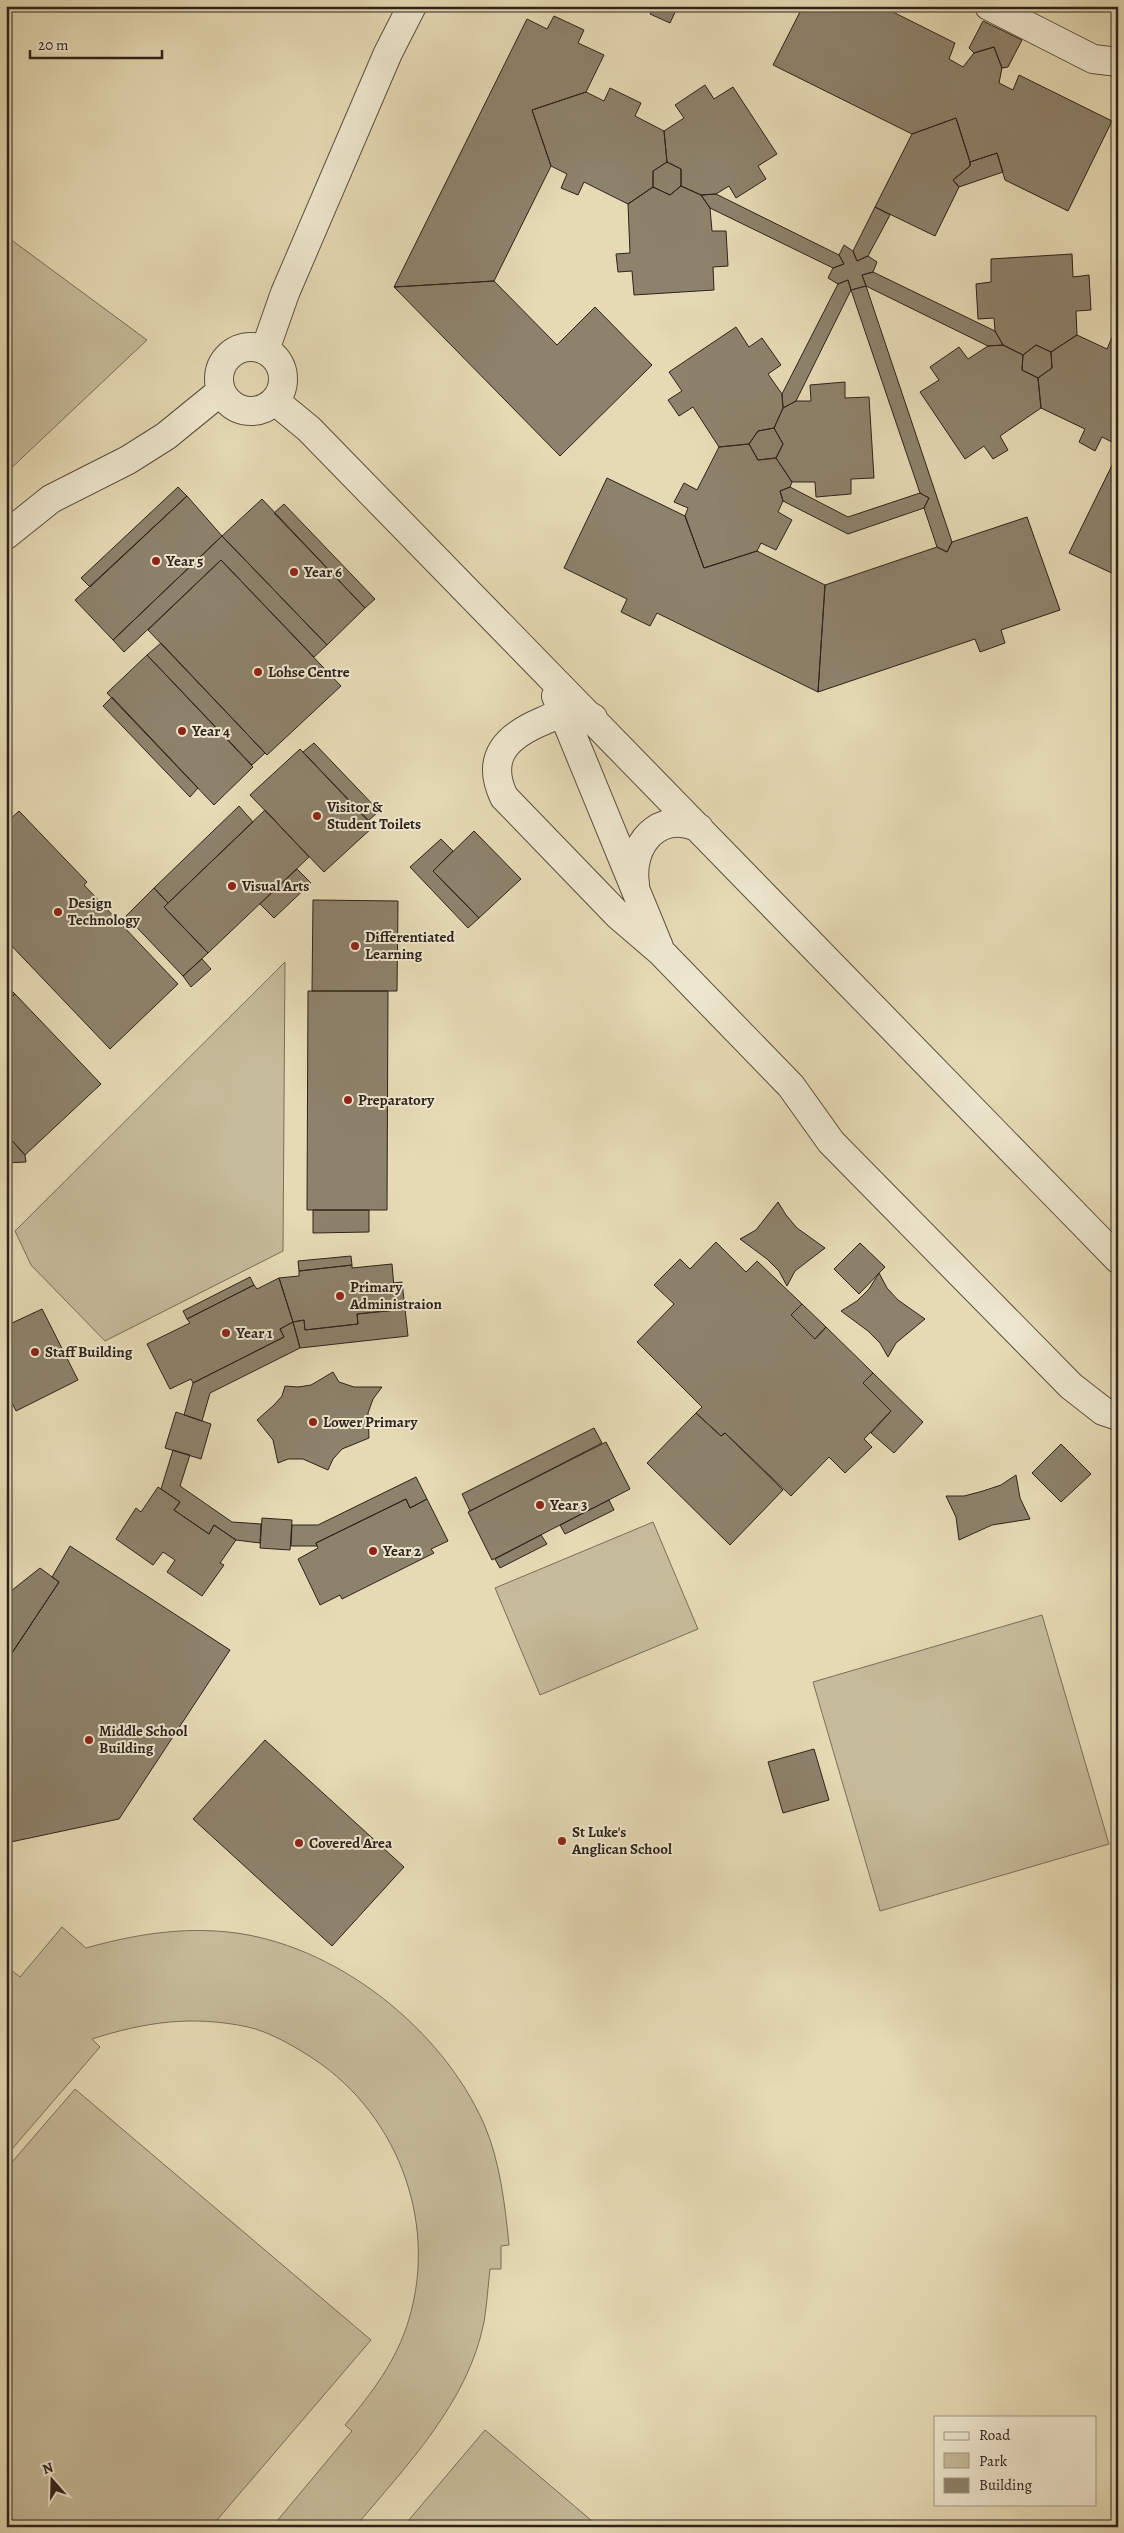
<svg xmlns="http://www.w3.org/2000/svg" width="1124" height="2533" viewBox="0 0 1124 2533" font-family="Alegreya,serif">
	<rect width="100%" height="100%" fill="#e5dab4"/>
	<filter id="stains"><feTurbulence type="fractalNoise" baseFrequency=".004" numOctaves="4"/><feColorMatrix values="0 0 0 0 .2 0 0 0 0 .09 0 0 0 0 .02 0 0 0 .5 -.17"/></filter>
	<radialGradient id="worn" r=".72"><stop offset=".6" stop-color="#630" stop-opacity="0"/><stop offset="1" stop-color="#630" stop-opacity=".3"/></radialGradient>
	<path fill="#c6bb9a" stroke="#7a6e5b" d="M6,236L147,340L6,473Z
		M285,962L283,1251L105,1341L31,1265L15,1231Z
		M653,1522L698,1629L540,1695L495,1588Z
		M1042,1615L1109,1844L880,1911L813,1682Z
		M62,1927L86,1948C132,1935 180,1927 228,1932C334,1943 441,2027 484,2124C500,2161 505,2205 509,2245L501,2246V2269H490C488,2286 487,2304 484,2322C468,2403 406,2466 355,2527H272L352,2431L345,2425C372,2393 397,2360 409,2319C439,2219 395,2108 306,2054C288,2043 269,2032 248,2027C192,2015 145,2022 92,2039L100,2047L6,2156V1966L20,1977Z
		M75,2089L371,2340L211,2527H6V2169Z
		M485,2430L599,2527H403Z"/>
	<path fill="#8d826b" stroke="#2e221c" d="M654,6H678L670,23L650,14Z
		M803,6H881L955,43L949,59L963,67L974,53L994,47L1002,68L999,83L1013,90L1019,75L1112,121L1068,211L1005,180L997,153L970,162L956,118L912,134L773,65Z
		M554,16L584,30L578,43L604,55L586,92L532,110L551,166L494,281L394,287L527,19L547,29Z
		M983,21L1022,40L1008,67L1002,68L994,47L974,53L969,48Z
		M705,85L714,99L733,87L777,154L758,166L766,179L736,198L729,186L716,194L701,195L681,186V169L667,162L664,131L684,118L675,105Z
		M610,88L641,103L635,116L664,131L667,162L653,171V187L628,204L584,182L578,195L561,188L567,174L551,166L532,110L586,92L604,101Z
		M956,118L970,162V166L953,180L959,187L935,236L875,207L912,134Z
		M997,153L1003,172L959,187L953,180L970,166V162Z
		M667,162L681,169V186L670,195L653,187V171Z
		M681,186L701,195L710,208L712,231H726L728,266L713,267L714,290L634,295L632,271L618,272L616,254L630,253L628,204L653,187L670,195Z
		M716,194L839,255L844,264L833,268L710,208L701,195Z
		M875,207L890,215L868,256L857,261L853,251Z
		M844,245L853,251L857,261L868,256L877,262L873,272L862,275L866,286L851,290L848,280L838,284L828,278L833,268L844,264L839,255Z
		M1072,254L1073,277L1089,275L1091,310L1076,311L1077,335L1051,352L1036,345L1023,355L1003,345L995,331L994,318L978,319L976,284L991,282V259Z
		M873,272L995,331L1003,345L988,346L866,286L862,275Z
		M848,280L851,290L796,401L783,408L782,394L838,284Z
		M494,281L557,345L595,307L652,365L560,456L394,287Z
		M866,286L952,542L947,552L937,547L924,508L929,498L920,493L851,290Z
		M736,327L749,347L762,338L781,365L768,374L782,394L783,408L774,428L758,431L749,444L719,447L693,407L679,416L668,400L682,391L669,372Z
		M1077,335L1107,349L1113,335L1118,338V445L1102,437L1095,451L1079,442L1085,429L1041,408L1038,378L1052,368L1051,352Z
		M1003,345L1023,355L1022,370L1038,378L1041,408L1000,436L1008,450L993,459L984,446L965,459L920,392L939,380L930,367L959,347L968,359L988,346Z
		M1036,345L1051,352L1052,368L1038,378L1022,370L1023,355Z
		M845,382V398L869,397L874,478L851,479V494L816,497L815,482H792L776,458L783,444L774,428L783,408L796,401H811L810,385Z
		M774,428L783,444L776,458L758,460L749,444L758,431Z
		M749,444L758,460L776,458L792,482L790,487L780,491L783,501L778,512L792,520L776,550L761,543L757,551L704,568L685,516L688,508L674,502L684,483L697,490L719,447Z
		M1118,453V576L1069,553Z
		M607,478L685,516L704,568L757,551L825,585L818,692L657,613L650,626L621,612L627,599L564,568Z
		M178,487L187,496L90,587L81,578Z
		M790,487L848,517L920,493L929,498L924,508L848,534L783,501L780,491Z
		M187,496L222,536L113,640L75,600Z
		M262,499L365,608L327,645L222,536Z
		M284,504L375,599L365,608L274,513Z
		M1027,517L1060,610L1001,630L1005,643L980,652L975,639L818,692L825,585L937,547L947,552L952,542Z
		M222,536L327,645L314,657L221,560L124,652L113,640Z
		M221,560L341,686L267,755L148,630Z
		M161,643L265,753L252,765L147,655Z
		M147,655L253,767L214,805L107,693Z
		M112,697L198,788L190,797L103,706Z
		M314,743L379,811L368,821L303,752Z
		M300,749L374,826L324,872L250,795Z
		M239,806L253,822L168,903L154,888Z
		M265,810L309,857L208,953L164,907Z
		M19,811L87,882L84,885L178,984L110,1049L6,940V823Z
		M474,831L521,879L479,918L433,871Z
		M441,839L453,851L433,871L479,918L468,928L410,867Z
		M297,869L311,883L274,918L260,904Z
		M154,888L168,903L164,907L208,953L183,976L126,916Z
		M313,900L398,901L397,991H312Z
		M202,959L211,969L191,987L183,976Z
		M6,985L15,994L6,1002Z
		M308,991H388L387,1210H307Z
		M15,994L101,1084L25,1155L6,1134V1002Z
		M6,1134L25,1155L26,1162L6,1163Z
		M778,1202L786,1215L797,1228L825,1248L795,1271L787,1286L779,1271L767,1259L740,1239L756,1230Z
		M313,1210H369V1232L313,1233Z
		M716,1242L746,1272L757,1261L802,1304L791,1315L815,1339L826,1327L873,1373L863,1383L891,1411L864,1439L872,1447L845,1473L829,1457L791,1496L725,1433L721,1436L696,1413L702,1407L637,1342L674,1304L654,1285L680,1259L690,1269Z
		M860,1243L885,1267L859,1294L834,1269Z
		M351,1256L352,1265L299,1271L298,1261Z
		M392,1264L396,1310L357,1314L358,1324L305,1330L304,1320L293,1322L279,1278L299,1276V1271L352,1265V1268Z
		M879,1273L887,1288L898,1300L925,1319L896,1343L888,1357L880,1343L868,1331L841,1311L857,1301L869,1289Z
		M250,1277L254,1285L187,1319L183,1311Z
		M279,1278L293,1322L280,1329L284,1337L193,1383L191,1379L170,1389L147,1344L190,1323L187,1319L254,1285L257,1289Z
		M402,1282L408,1336L300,1348L293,1322L304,1320L305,1330L358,1324L357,1314L396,1310L393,1283Z
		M802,1304L826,1327L815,1339L791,1315Z
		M42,1309L78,1380L16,1411L11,1401L6,1403V1312L12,1323Z
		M293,1322L300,1348L210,1393L202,1421L184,1415L193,1383L284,1337L280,1329Z
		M333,1372L339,1382L354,1387H382L373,1399L368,1413L369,1438L342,1449L333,1459L328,1470L303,1459H288L278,1463L273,1440L257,1420L274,1405L282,1396L285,1386L298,1387L311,1385Z
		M873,1373L923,1422L894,1453L871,1433L891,1411L863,1383Z
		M176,1412L211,1424L201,1459L165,1448Z
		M696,1413L721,1436L725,1433L783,1490L730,1545L647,1463Z
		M594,1428L602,1443L470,1511L462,1494Z
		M606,1442L630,1489L492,1560L468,1512Z
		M1061,1444L1091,1474L1061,1502L1032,1473Z
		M173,1450L190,1455L180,1486L232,1522L261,1524L260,1543L236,1540L214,1525L209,1534L174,1510L180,1502L161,1489Z
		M1016,1475L1020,1498L1030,1519L992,1525L959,1540L956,1517L946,1496H964L983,1491L1001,1485Z
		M416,1477L427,1499L410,1508L406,1499L316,1543L317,1546H291L292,1525H318Z
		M158,1487L180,1502L174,1510L209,1534L214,1525L236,1540L220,1563L224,1565L202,1596L167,1572L175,1560L163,1552L153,1565L116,1539L136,1508L141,1512Z
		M406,1499L410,1508L427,1499L448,1541L431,1549L434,1553L342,1599L340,1595L320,1605L298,1559L318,1548L316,1543Z
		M609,1500L614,1510L565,1534L560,1525Z
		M262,1518L292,1520L290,1550L260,1548Z
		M541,1535L547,1544L500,1568L495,1559Z
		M70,1546L230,1650L119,1819L6,1843V1662L59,1582L52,1577Z
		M40,1568L59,1582L6,1662V1595Z
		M265,1740L404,1867L332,1946L193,1819Z
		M814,1749L829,1800L783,1813L768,1762Z"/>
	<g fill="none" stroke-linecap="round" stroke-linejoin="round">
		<defs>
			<path id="minor" d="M989,6L1093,59L1118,62
				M219 379a32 32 0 1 1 64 0a32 32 0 1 1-64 0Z
				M265,350L285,293L388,53L412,6
				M275,401L309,429L1118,1259
				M6,535L51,499L128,460L166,436L220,392
				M556,696L659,947
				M593,718C572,705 564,712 543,721C507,736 485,757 504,797L618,915L660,951L791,1086L831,1142L1071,1386L1103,1411L1118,1416
				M635,884C629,845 659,809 699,828"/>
		</defs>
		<use href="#minor" stroke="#5c5042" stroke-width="30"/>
		<use href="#minor" stroke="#eee7ce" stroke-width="28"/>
	</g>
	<g fill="#8f2418" stroke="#eee7ce" stroke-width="2">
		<circle cx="156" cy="561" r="5"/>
		<circle cx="294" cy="572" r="5"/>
		<circle cx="258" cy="672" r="5"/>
		<circle cx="182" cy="731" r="5"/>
		<circle cx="317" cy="816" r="5"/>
		<circle cx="232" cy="886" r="5"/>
		<circle cx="58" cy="912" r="5"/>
		<circle cx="355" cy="946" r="5"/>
		<circle cx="348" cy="1100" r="5"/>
		<circle cx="340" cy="1296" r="5"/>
		<circle cx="226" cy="1333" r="5"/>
		<circle cx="35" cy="1352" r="5"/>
		<circle cx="313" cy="1422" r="5"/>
		<circle cx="540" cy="1505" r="5"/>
		<circle cx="373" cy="1551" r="5"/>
		<circle cx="89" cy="1740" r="5"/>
		<circle cx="562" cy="1841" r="5"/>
		<circle cx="299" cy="1843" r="5"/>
	</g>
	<g text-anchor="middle" stroke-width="4" stroke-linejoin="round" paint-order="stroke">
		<g font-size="15" font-weight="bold" fill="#2e221c" stroke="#eee7ce" text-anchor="start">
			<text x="166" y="566">Year 5</text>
			<text x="304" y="577">Year 6</text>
			<text x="268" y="677">Lohse Centre</text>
			<text x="192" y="736">Year 4</text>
			<text x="327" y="812">Visitor &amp;<tspan x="327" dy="17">Student Toilets</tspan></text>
			<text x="242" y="891">Visual Arts</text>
			<text x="68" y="908">Design<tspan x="68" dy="17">Technology</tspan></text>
			<text x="365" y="942">Differentiated<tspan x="365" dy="17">Learning</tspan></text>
			<text x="358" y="1105">Preparatory</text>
			<text x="350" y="1292">Primary<tspan x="350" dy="17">Administraion</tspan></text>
			<text x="236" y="1338">Year 1</text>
			<text x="45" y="1357">Staff Building</text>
			<text x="323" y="1427">Lower Primary</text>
			<text x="550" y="1510">Year 3</text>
			<text x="383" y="1556">Year 2</text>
			<text x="99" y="1736">Middle School<tspan x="99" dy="17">Building</tspan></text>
			<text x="572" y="1837">St Luke's<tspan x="572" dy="17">Anglican School</tspan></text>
			<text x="309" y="1848">Covered Area</text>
		</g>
	</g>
	<rect width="1124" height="2533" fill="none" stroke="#e5dab4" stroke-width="25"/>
	<rect x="8" y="8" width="1109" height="2518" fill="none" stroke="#2e221c" stroke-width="2.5"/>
	<rect x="12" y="12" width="1099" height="2508" fill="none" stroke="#2e221c"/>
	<rect x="934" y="2416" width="162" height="90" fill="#eee7ce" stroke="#a19887"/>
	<rect x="944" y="2432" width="25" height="8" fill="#eee7ce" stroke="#a19887"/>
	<text x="979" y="2440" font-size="15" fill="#2e221c">Road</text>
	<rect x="944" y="2453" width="25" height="15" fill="#c6bb9a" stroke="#a19887"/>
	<text x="979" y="2466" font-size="15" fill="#2e221c">Park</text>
	<rect x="944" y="2478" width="25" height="15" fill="#8d826b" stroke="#a19887"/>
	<text x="979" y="2490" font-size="15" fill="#2e221c">Building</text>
	<g transform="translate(52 2480) rotate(340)" stroke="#eee7ce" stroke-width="4" paint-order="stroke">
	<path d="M0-4L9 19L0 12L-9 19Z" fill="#2e221c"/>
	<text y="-8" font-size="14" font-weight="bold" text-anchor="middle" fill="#2e221c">N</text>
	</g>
	<path d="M30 50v8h132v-8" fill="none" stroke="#2e221c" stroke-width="2.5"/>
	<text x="38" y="50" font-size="15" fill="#2e221c" stroke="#eee7ce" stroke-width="4" paint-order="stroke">20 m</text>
	<rect width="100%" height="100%" filter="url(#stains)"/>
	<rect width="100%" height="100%" fill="url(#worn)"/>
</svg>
